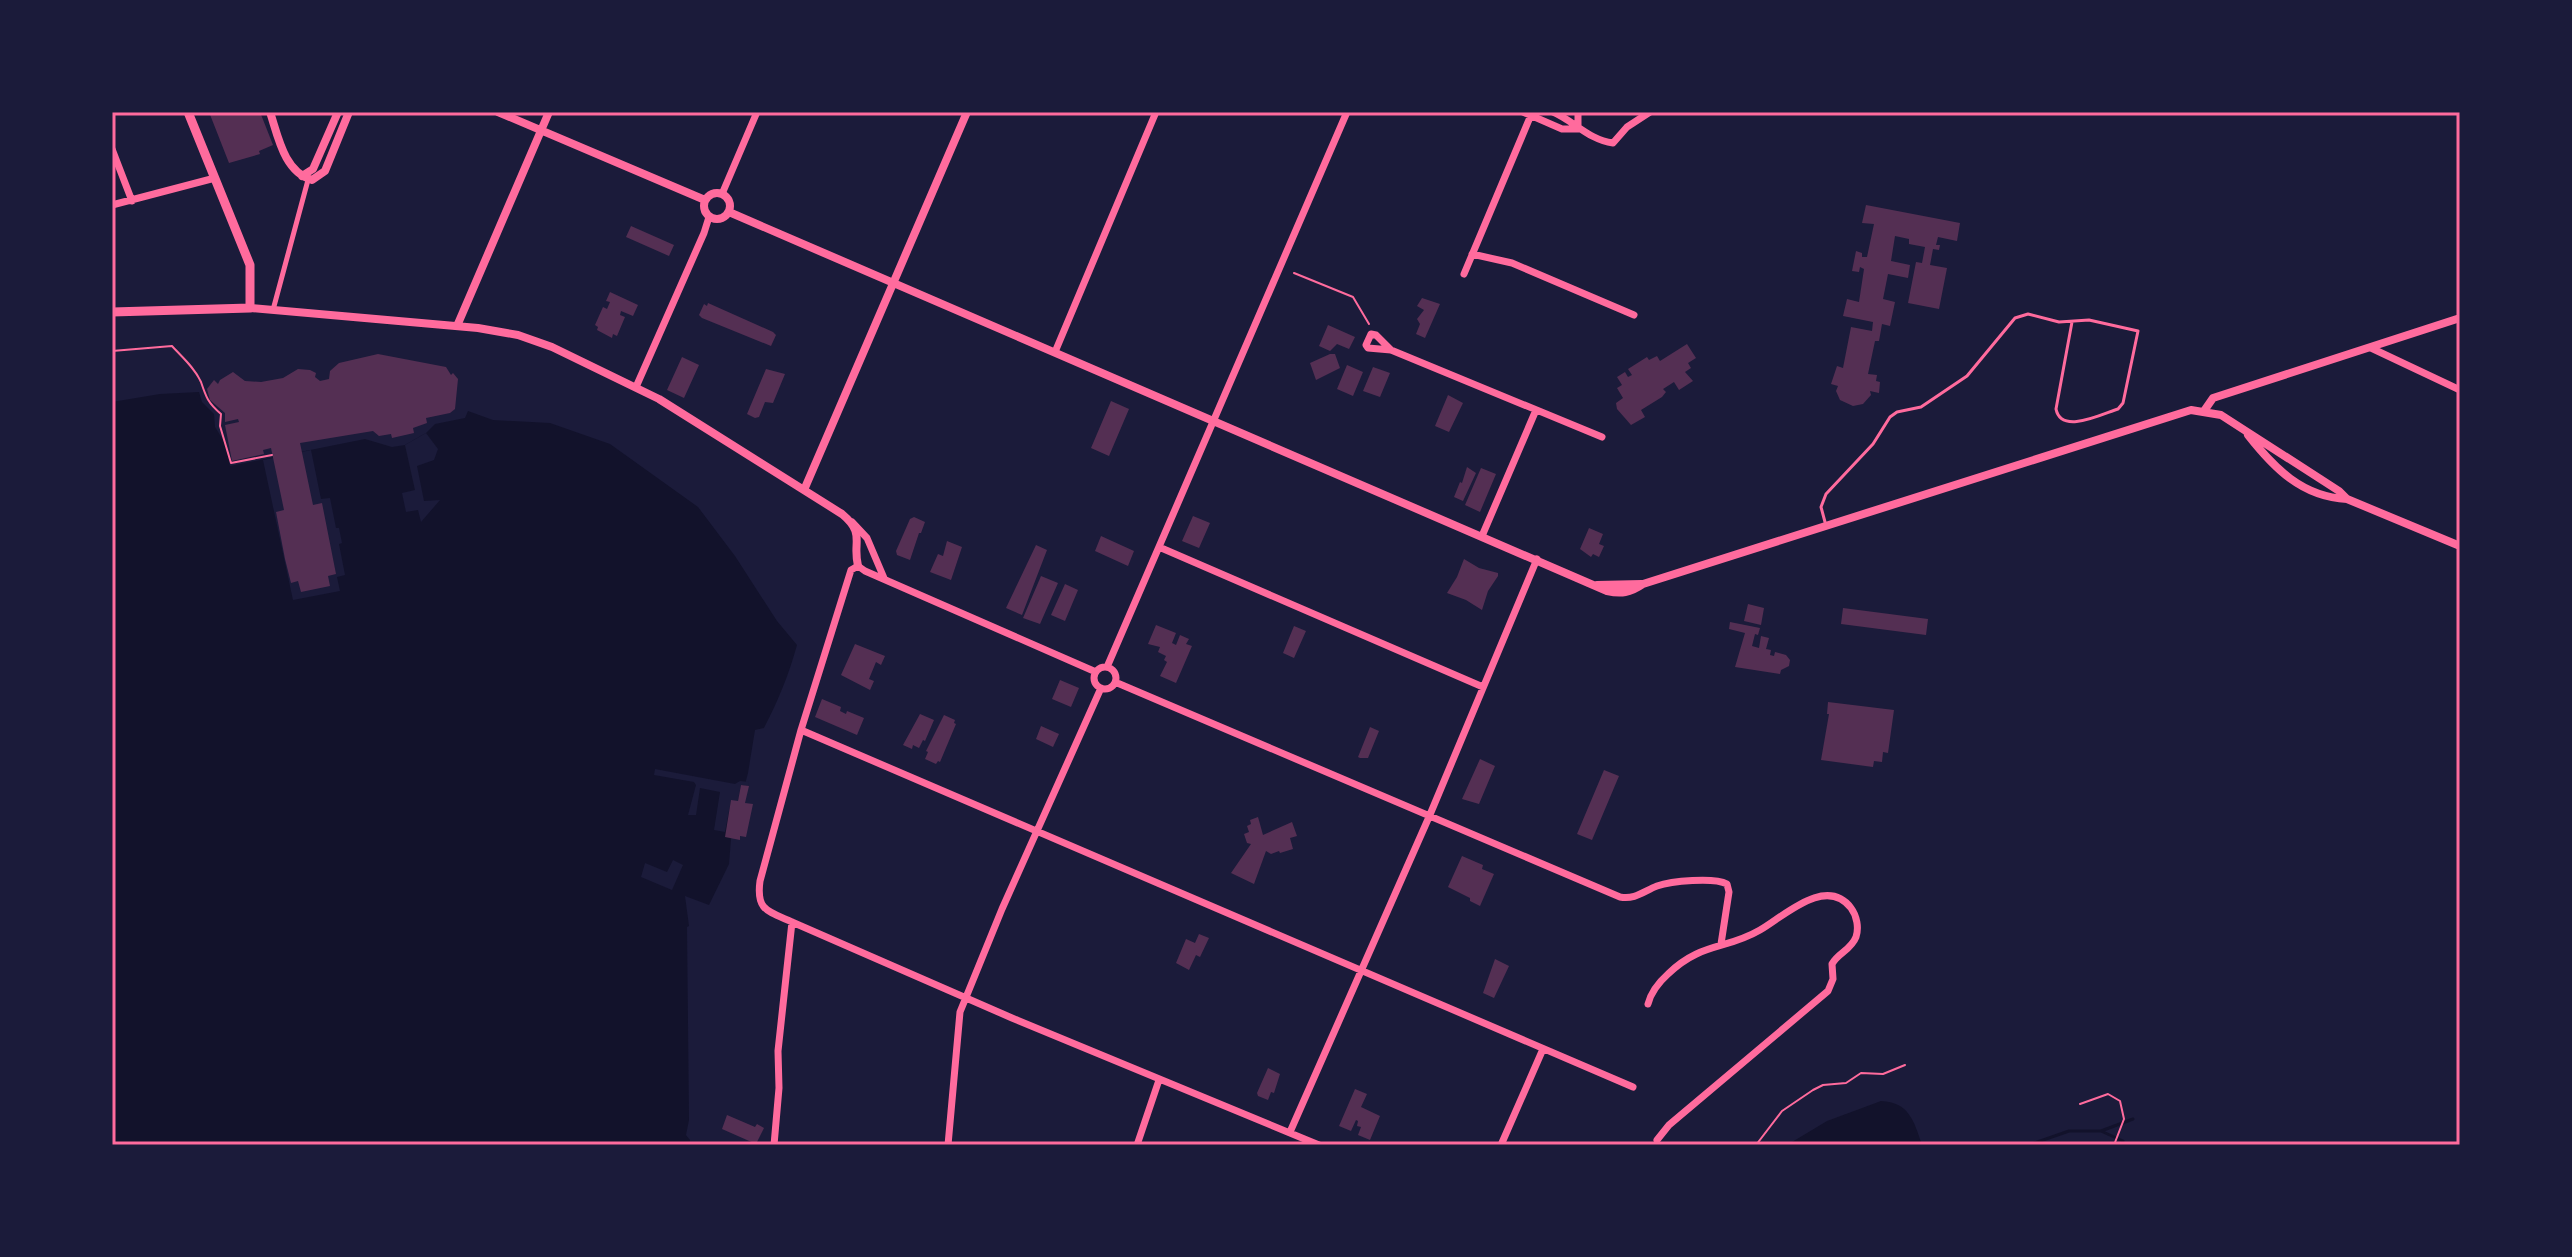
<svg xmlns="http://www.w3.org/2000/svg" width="2572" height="1257" viewBox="0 0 2572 1257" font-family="Quicksand,sans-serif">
	<rect width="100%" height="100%" fill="#1b1b3a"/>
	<path fill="#12122b" d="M199,392L202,402L214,414L215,427L225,443L230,466L365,439L392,447L405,445L426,433L435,424L465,418L468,411L493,420L550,423L610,444L698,507L735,556L777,621L797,645C789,674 778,701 764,728L755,730L748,773L731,839L729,864L709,905L685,896L689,926L687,927L689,1120L686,1135L690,1140L689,1145H112V402L160,394Z
		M1881,1101C1909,1102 1914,1121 1922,1145H1787L1827,1121Z"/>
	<path fill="#1b1b3a" d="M426,433L438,449L434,460L417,466L424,501L440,500L421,522L418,510L406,512L402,493L415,490L405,445Z
		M311,450L321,499L330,498L336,528H339L342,543L339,544L345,575L337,577L340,591L293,600L263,460Z
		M655,769L735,784L740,781L749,782L748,786L741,785L738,801H731L725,832L714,830L720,792L700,788L696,815H688L696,785L694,782L654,775Z
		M673,860L683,865L672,890L641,877L645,863L667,872Z"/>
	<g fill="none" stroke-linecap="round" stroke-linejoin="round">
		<path stroke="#12122b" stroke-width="3" d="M2101,1131L2123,1141
			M2029,1145L2069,1131H2101L2133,1119"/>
	</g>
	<path fill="#542f53" d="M209,112H260L273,145L259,151L260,154L229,163Z
		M1866,205L1960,223L1957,241L1938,237L1936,245H1940L1939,250L1933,249L1930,265L1947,268L1939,309L1908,303L1916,262L1922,263L1925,247L1909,244V239L1895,236L1891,261L1910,265L1908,278L1888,274L1883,299L1895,302L1890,326L1882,324L1879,341H1875L1868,374L1877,375L1876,381L1880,382L1879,393L1870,391L1871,395L1863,404L1853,406L1840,400L1836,391L1838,386L1831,384L1837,366L1843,368L1851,327L1872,331L1873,322L1843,316L1847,299L1859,302L1864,269L1860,267L1859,272L1852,271L1856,251L1862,253V257H1867L1874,224L1862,223Z
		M631,226L674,245L669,256L626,237Z
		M610,292L638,305L633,316L621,311L620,315L625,317L617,336L613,334L612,338L597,330L598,327L595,325L603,307L607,309L610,302L606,301Z
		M1422,298L1440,304L1425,338L1416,334L1420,324L1417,319L1424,310L1417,306Z
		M708,303L773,332L776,335L771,346L702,318L699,315L704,304L707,306Z
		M1328,325L1355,337L1349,349L1337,344L1330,351L1319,346Z
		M1687,344L1696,358L1688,363L1691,368L1685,372L1693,381L1679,390L1674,382L1663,389L1666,392L1662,397L1641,410L1645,417L1631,425L1617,409L1616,403L1623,398L1617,388L1622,385L1617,377L1625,372L1628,377L1632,375L1628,369L1647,357L1649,360L1657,356L1660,361Z
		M378,354L446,367L451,375L453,373L458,379L455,409L450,413L426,418L427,423L413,428L414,433L392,438L391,434L379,436L373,431L300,443L313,505L322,503L336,574L328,576L330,586L301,592L298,581L291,583L285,559L276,512L284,510L271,448L263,450L264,454L232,461L225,425L239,422L238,419L225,422V413L210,400L207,389L214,380L218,384L220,380L233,372L245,381L261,382L283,378L298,369L310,370L316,373L315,377L320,381L329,379L330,371L339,363Z
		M1330,354H1335L1340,368L1316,380L1310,363Z
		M682,357L699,365L684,398L667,390Z
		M1347,365L1363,372L1353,396L1337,389Z
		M1373,367L1390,373L1380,397L1363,391Z
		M766,369L785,374L773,403L765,402L759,417L755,418L747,414Z
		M1448,395L1463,403L1449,432L1435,426Z
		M1111,401L1129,409L1109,456L1091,448Z
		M1467,467L1476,473L1463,501L1454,497L1460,482L1462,483Z
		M1481,468L1496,474L1480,512L1465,505Z
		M1193,516L1210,523L1199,548L1182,541Z
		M914,517L925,522L921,533H919L910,560L897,555L896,551L910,519Z
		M1589,528L1603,534L1599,544L1604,546L1599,557L1593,554L1591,557L1580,549Z
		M1101,536L1134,551L1128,566L1095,551Z
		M947,541L962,547L951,580L930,572L938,554L943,556Z
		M1036,545L1047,550L1022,615L1006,608Z
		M1464,559L1479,568L1498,573V576L1488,591L1482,610L1466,600L1447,593L1457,577Z
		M1041,576L1058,583L1040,624L1023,618Z
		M1065,584L1078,590L1065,621L1051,615Z
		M1748,604L1764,608L1761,625L1744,621Z
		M1843,608L1928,619L1926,635L1841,624Z
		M1730,622L1760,628L1758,635L1755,634L1752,646L1759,648L1761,636L1769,638L1766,649L1771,650L1770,655L1774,656L1775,652L1786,655L1790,660L1789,666L1781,670L1780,674L1735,667L1745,633L1729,629Z
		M1156,625L1176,633L1172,643L1176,645L1180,635L1189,639L1186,644L1192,646L1176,683L1160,676L1167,662L1164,660L1166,656L1158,652L1160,647L1148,644Z
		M1294,626L1306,631L1294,658L1283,653Z
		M855,644L885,656L881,665L876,662L869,679L874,681L870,690L841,675Z
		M1060,680L1079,688L1071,707L1052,699Z
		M822,699L841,707L840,711L846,714L847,711L864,718L857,735L815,717Z
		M1828,702L1894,710L1888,753L1883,752L1882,762L1874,761L1873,767L1821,760L1829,714H1827Z
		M920,714L934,720L925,741L923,740L919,748L913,745L912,749L903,745Z
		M944,715L955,720L954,723L956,724L940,762L938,761L936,764L925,759L928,752L926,751Z
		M1041,726L1059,734L1053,747L1036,739Z
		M1370,727L1379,731L1368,758H1360L1358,757Z
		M1480,759L1495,766L1479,804L1462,799Z
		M1604,770L1619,776L1592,840L1577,834Z
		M741,785L749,786L745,803L753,804L746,837L740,836V840L725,837L731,800L738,801Z
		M1258,817L1263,835L1292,822L1297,836L1290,838L1293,849L1280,853L1279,851L1271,854L1266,851L1254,884L1231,873L1251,844L1247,843L1244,834L1249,832L1247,826L1251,824L1250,820Z
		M1462,856L1483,865L1482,869L1494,874L1480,906L1470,901V898L1448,887Z
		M1199,934L1209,938L1200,957L1196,955L1189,970L1176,963L1186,939L1195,943Z
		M1495,959L1509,966L1494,998L1483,993Z
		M1268,1068L1280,1074L1274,1093L1271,1092L1268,1100L1258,1096L1257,1093Z
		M1355,1089L1367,1094L1361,1107L1380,1116L1370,1140L1358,1135L1361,1127L1357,1126L1358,1121L1356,1120L1351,1131L1339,1126Z
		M727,1115L755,1127L757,1124L764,1128L756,1144L722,1129Z"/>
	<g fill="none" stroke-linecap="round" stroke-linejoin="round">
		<path stroke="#ff6b9d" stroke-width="2" d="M1294,273L1353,297L1369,324
			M112,351L172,346C182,357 195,368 201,382C206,397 208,403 221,414L220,426L231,463L272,455
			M2080,1104L2108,1094L2120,1101L2124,1119L2114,1145
			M1756,1145L1782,1111L1813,1090L1823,1085L1846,1083L1861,1073L1883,1074L1905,1065"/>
		<path stroke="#ff6b9d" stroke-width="3" d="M1825,522L1821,507L1826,494L1873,444L1890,417L1897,412L1921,407L1967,376L2015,318L2028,314L2059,322L2089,320L2138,331L2123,403L2118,409C2102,414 2061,435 2056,409L2072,322"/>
		<path stroke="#ff6b9d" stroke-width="5" d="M273,310L308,180"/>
		<path stroke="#ff6b9d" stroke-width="7" d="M1523,112L1562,129H1578
			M1553,112C1574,121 1589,140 1613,143L1627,127L1650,112
			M1578,112V129
			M112,149L132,201
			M722,194L757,112
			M112,205L215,178
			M1472,254L1512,263L1634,315
			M1464,274L1531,115
			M2371,348L2460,390
			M1391,350L1376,335L1371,334L1366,345L1368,348L1391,350L1602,437
			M1055,352L1156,112
			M636,387L704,233L709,217
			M852,522L867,538L884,578
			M1482,536L1536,410
			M1159,547L1483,687
			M1107,667L1347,112
			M1094 678a11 11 0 1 1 22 0a11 11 0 1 1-22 0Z
			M1096,672L865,571L858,566L851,570L801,730L760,881C756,910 767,911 792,922L1012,1018L1319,1145
			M1115,682L1620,897C1635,900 1644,891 1657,886C1671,881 1714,877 1727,884L1729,892L1721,944
			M801,730L1633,1087
			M1648,1004C1651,992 1658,983 1668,974C1701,942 1726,950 1760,930C1783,917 1826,875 1851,908C1857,916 1859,928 1856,937C1851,950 1838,953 1832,964L1833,979L1828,991L1669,1125L1657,1140
			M1290,1132L1429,817L1537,559
			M774,1145L779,1088L778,1051L792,922
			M948,1145L960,1012L1002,909L1101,688
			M1137,1145L1159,1080
			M1501,1145L1543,1049"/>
		<path stroke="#ff6b9d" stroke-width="8" d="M270,112C278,136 284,172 312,180L325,171L349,112
			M498,112L705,200
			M302,176L313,169L338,112
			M704 206a13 13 0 1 1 26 0a13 13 0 1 1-26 0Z
			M729,212L1607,591C1621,594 1630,593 1643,584L2191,410L2221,415L2339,491L2347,499L2460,546
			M250,308L478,328L518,335L552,347L659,399L842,514C866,534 852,542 858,566
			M457,326L549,112
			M2204,411L2213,398L2460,318
			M2248,435C2274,468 2302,497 2347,499
			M804,490L967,112
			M1597,585L1642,584"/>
		<path stroke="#ff6b9d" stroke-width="9" d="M112,312L250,308V265L188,112"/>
	</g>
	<rect width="2572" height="1257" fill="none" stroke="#1b1b3a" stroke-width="228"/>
	<rect x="114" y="114" width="2344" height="1029" fill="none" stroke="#ff6b9d" stroke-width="3"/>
</svg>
